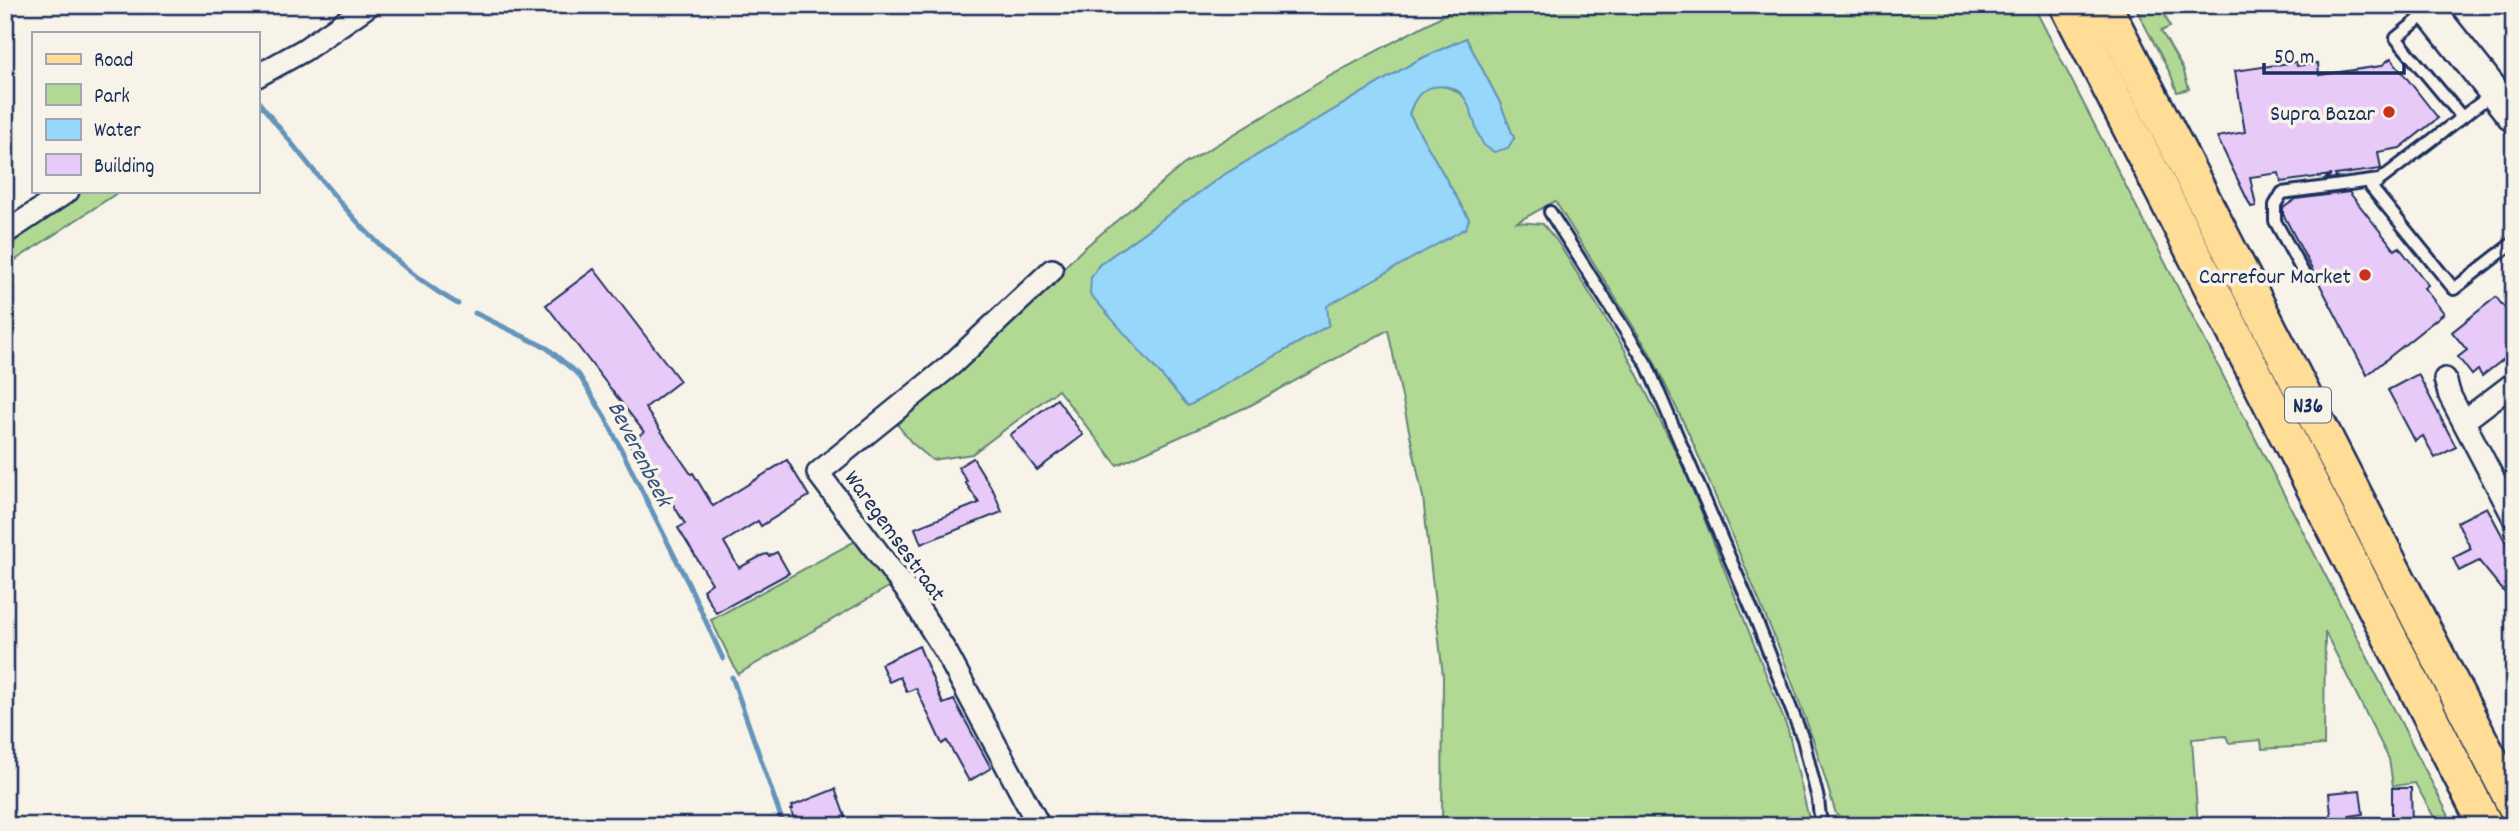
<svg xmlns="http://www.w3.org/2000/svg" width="2519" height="831" viewBox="0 0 2519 831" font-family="Dekko,sans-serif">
	<rect width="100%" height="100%" fill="#f7f3e8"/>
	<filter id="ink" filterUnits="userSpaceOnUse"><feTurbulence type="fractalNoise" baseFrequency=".0143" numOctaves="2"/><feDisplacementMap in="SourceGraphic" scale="14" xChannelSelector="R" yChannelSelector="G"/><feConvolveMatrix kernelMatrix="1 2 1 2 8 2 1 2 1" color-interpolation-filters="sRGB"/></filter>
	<g filter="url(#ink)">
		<path fill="#b2d994" stroke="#668479" stroke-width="2" fill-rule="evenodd" d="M1462,5H2033L2454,826H2439L2415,783L2393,786L2389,759L2325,632L2324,745L2262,749L2261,740L2229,743L2226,736L2192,739L2198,826H1855L1845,821L1836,814L1814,742L1782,655L1690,436L1651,355L1555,201L1517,222L1543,224L1557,241L1625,350L1684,468L1788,730L1809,819L1790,826H1442L1443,676L1423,497L1388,330L1251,405L1117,465L1058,390L972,454L932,460L911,442L894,420L987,342L1083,249L1183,165L1330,76ZM1466,38L1500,103L1514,138L1476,125C1474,120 1474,113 1472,108C1463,91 1441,79 1424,90C1416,94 1412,106 1409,114L1469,219L1466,227L1326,306L1329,325L1188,406L1091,278L1099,265L1222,176L1418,60Z
			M2134,5H2161L2170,27L2161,31L2183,69L2189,89L2177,92L2171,75Z
			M80,191H120L5,267V237Z
			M857,540L892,585L738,674L711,620Z"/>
		<path fill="#97d7f9" stroke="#6594bb" stroke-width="2" d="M1466,38L1500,103L1514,138L1508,148L1494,152C1490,149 1484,147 1482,142C1469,119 1473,80 1433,87C1419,90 1414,100 1409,114L1469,219L1466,228L1327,306L1329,325L1188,406L1090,294L1091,278L1099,265L1222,176L1418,60Z"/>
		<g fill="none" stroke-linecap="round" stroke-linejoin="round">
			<path stroke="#6594bb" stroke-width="5" d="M257,100C318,174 373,257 458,304
				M475,313L547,348L579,375L605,417L692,591L723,659
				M732,677L784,826"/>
		</g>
		<path fill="#e8caf8" stroke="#1b2f5e" stroke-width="2" d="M2391,58L2438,118L2400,148L2378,152L2381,169L2335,175L2337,178L2325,179L2331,175L2281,182L2279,173L2250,177L2256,206L2251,207L2217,137L2245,132L2235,71L2296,62L2297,66L2318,63L2319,75L2381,66Z
			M2349,192L2395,250L2399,247L2428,285L2424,288L2444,313L2367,375L2283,214V208L2296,199Z
			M594,269L680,381L645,408L691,474L693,473L713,506L787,460L809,496L761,526L758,521L724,542L739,568L763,555L767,554L769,556L777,552L789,573L716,613L703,590L712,583L678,528L685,524L662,486L657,489L628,442L644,432L546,305Z
			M2496,297L2514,320V351L2482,376L2478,370L2472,375L2458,357L2467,350L2452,332Z
			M2418,374L2456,447L2435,458L2423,436L2415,441L2388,390Z
			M1057,399L1083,435L1037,470L1010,435Z
			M973,458L994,492L1002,512L921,544L915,528L979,503L965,482L967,481L958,467Z
			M2487,507L2514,558V604L2479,561L2459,571L2453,558L2471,549L2457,522Z
			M919,646L943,704L954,700L991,768L969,781L947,741L942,744L916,688L907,692L900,677L889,682L881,664Z
			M2392,788H2411L2412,826H2392Z
			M835,789L847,822L837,826H796L791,810L793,809L792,806Z
			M2360,790L2363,814L2349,816L2350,826H2332L2329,793Z"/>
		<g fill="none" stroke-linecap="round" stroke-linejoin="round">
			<defs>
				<path id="lane" d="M2428,12L2396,38L2462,117
					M2492,94L2371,187L2454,289L2514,242
					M1550,212L1647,365L1755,617L1803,739L1818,799L1821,826
					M2305,276L2275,221V205L2282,193L2379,180"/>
				<path id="street" d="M257,76L304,50L369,5
					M5,233L68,191
					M2445,379L2450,396L2514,518
					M2464,421L2514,383
					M1039,826L947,654L910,595L818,473L951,365L1052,270"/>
				<path id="secondary" d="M2425,5L2514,117"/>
				<path id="primary" d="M2067,5L2486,826
					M2104,5L2514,805"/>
			</defs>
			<use href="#lane" stroke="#1b2f5e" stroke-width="16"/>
			<use href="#street" stroke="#1b2f5e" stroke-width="26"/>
			<use href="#secondary" stroke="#1b2f5e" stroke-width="35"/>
			<use href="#primary" stroke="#1b2f5e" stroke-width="38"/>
			<use href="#lane" stroke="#f7f3e8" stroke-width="10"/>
			<use href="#street" stroke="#f7f3e8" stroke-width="21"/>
			<use href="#secondary" stroke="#f7f3e8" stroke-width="30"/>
			<use href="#primary" stroke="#ffdd96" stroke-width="33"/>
		</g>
	</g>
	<g fill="#c8321e" stroke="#f7f3e8" stroke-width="2.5">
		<circle cx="2389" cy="112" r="7"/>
		<circle cx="2365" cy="275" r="7"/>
	</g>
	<g text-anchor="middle" stroke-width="7" stroke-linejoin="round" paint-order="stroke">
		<rect fill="#f7f3e8" stroke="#5d6a87" stroke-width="2" x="2285" y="387.5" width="46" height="35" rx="5"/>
		<g font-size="21" font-weight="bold" fill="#1b2f5e">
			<text x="2308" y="412">N36</text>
		</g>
		<g font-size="23" fill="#1b2f5e" stroke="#f7f3e8" text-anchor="end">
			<text x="2375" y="120">Supra Bazar</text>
			<text x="2351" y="283">Carrefour Market</text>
		</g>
		<g font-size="23" fill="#1b2f5e" stroke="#f7f3e8">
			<text transform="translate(896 535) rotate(54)" y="8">Waregemsestraat</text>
		</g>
		<g font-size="24" font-style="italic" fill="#34517d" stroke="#f7f3e8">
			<text transform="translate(641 453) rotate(63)" y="8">Beverenbeek</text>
		</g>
	</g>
	<rect width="2519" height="831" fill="none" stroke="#f7f3e8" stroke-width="28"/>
	<rect x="14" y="14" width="2491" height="803" fill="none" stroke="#1b2f5e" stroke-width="2.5" filter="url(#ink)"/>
	<rect x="32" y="32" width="228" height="161" fill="#f7f3e8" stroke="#9fa5b1" stroke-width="2"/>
	<rect x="46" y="54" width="35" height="10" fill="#ffdd96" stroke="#9fa5b1" stroke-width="2"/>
	<text x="94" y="66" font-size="21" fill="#1b2f5e">Road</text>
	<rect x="46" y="84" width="35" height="21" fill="#b2d994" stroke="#9fa5b1" stroke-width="2"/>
	<text x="94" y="102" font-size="21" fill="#1b2f5e">Park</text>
	<rect x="46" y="119" width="35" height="21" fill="#97d7f9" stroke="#9fa5b1" stroke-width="2"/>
	<text x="94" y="136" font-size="21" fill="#1b2f5e">Water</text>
	<rect x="46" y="154" width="35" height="21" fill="#e8caf8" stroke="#9fa5b1" stroke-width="2"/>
	<text x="94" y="172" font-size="21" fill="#1b2f5e">Building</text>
	<path d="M2264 63v10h140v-10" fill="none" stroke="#1b2f5e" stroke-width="3.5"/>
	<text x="2274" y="63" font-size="21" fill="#1b2f5e" stroke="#f7f3e8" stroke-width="5" paint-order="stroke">50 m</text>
</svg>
